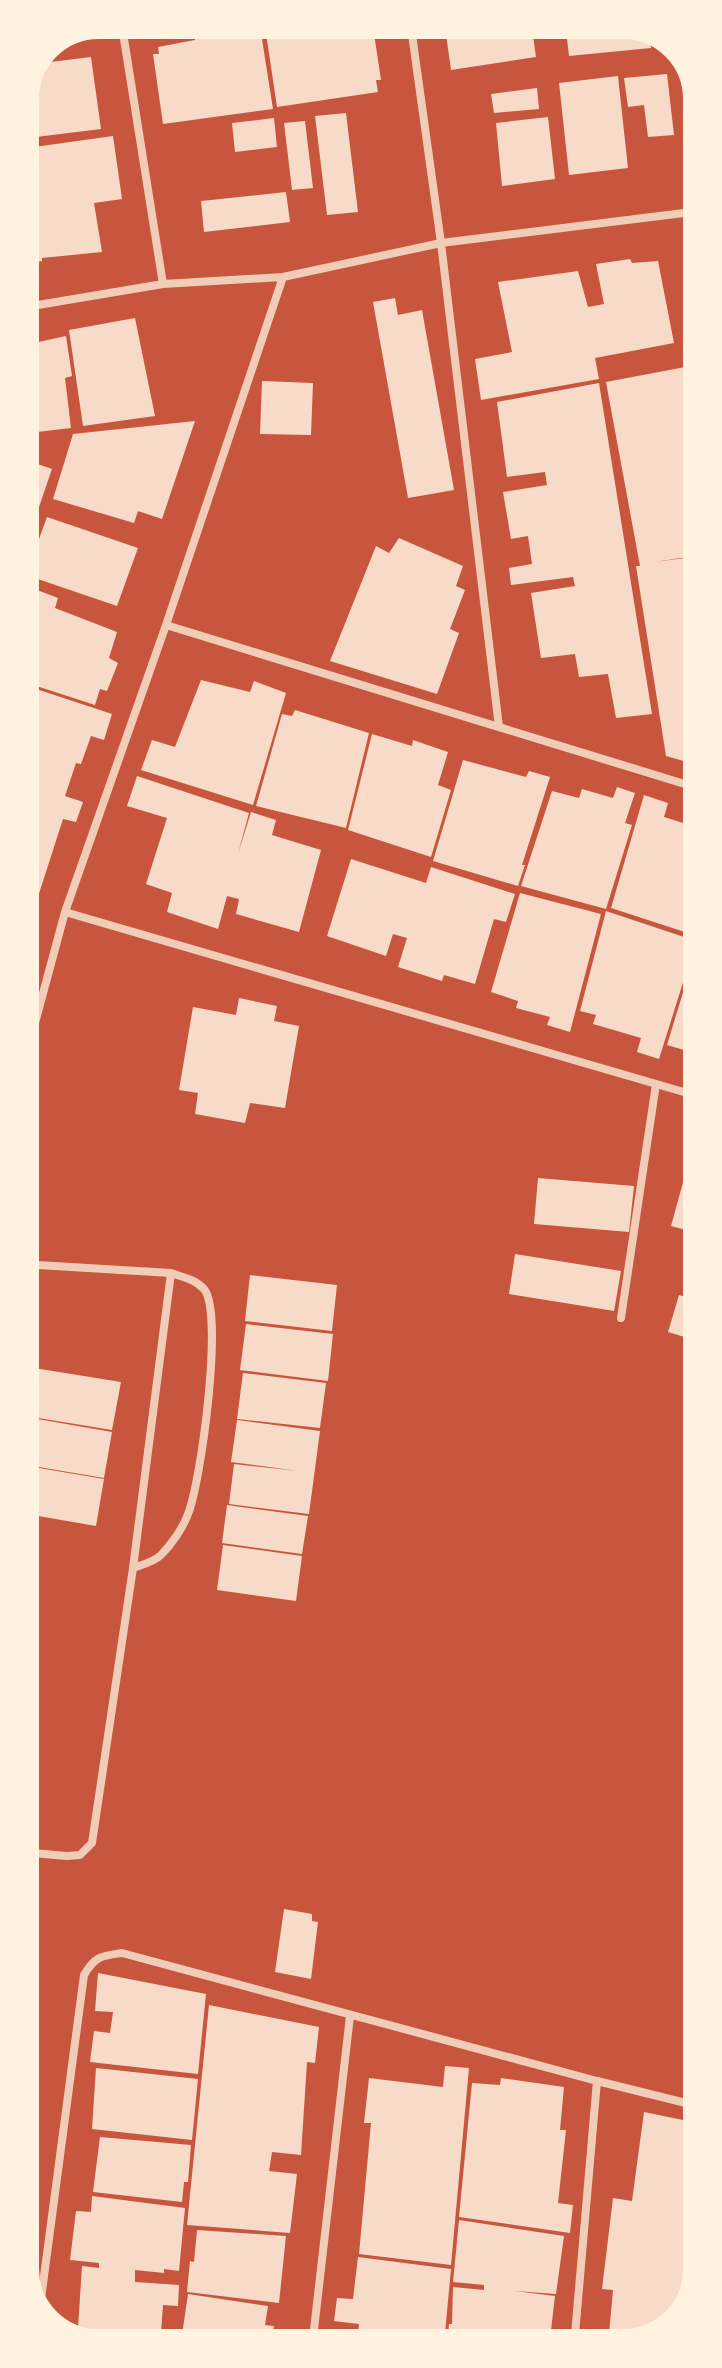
<svg xmlns="http://www.w3.org/2000/svg" width="722" height="2368" viewBox="0 0 722 2368" font-family="'Space Grotesk',sans-serif">
	<rect width="100%" height="100%" fill="#c8553d"/>
	<path fill="#f7dbc8" d="M192,20H259L273,109L163,124L153,54H159L158,47L195,40Z
		M264,20H372L381,80H376L378,92L277,107Z
		M444,20L531,21L536,57L451,70Z
		M565,21H633L649,28L651,48L569,56Z
		M91,57L101,129L20,139V95L34,64Z
		M667,74L674,135L648,137L644,105L628,107L624,78Z
		M618,76L628,168L569,175L559,83Z
		M537,88L539,109L494,113L491,94Z
		M346,113L358,212L327,215L315,116Z
		M548,117L555,179L502,186L496,123Z
		M274,118L277,147L235,152L232,123Z
		M305,121L313,188L292,190L284,123Z
		M113,136L122,199L94,203L102,252L42,258V261L21,265L20,149Z
		M286,192L290,222L204,232L201,201Z
		M630,259L632,263L658,261L674,343L595,358L599,379L481,400L475,359L512,352L498,282L578,271L588,307L604,304L596,264Z
		M395,298L398,315L422,310L454,490L408,498L373,302Z
		M135,318L155,416L83,426L69,330Z
		M66,336L72,376L65,378L71,428L20,434V346Z
		M701,364V555L654,562L701,556V766L666,756L636,566H640L606,382Z
		M262,381L313,383L311,435L260,434Z
		M599,383L652,714L616,718L608,674L579,677L575,654L541,658L531,593L575,586L573,577L511,585L509,568L532,564L528,536L511,539L503,492L547,485L545,472L507,477L497,402Z
		M195,421L162,519L138,511L134,523L53,499L73,434Z
		M20,458L52,469L23,554L20,553Z
		M47,517L138,548L117,606L26,575Z
		M399,538L463,566L456,586L465,590L450,629L459,633L437,694L330,661L376,546L389,553Z
		M24,585L58,598L55,608L117,632L109,658L118,663L107,691L100,689L95,705L21,681L20,596Z
		M201,680L250,692L254,681L286,693L253,805L141,770L152,740L175,747Z
		M21,684L112,714L104,740L91,736L81,764L76,763L65,796L83,802L76,822L63,819L36,903L21,898Z
		M295,710L369,733L346,828L256,806L282,714L292,716Z
		M372,734L412,746L413,740L448,752L438,785L451,790L431,857L348,830Z
		M463,760L526,777L529,771L550,777L522,865H525L518,886L433,861Z
		M137,776L249,813L238,854L251,812L276,820L272,835L321,850L299,932L236,914L239,899L227,896L218,929L167,912L172,893L146,884L167,818L127,806Z
		M617,787L635,793L625,823L632,825L606,909L521,886L552,791L579,798L582,789L613,798Z
		M644,795L668,803L664,817L696,827L695,831L701,833V919L697,936L611,908Z
		M351,859L426,883L431,867L515,894L506,922L494,919L475,984L444,975L442,981L398,967L407,938L393,934L386,956L327,936Z
		M520,893L601,914L570,1032L547,1025L550,1017L516,1008L518,1001L491,992Z
		M606,911L696,941L659,1059L637,1052L641,1038L593,1024L596,1015L580,1011Z
		M698,943L701,944V1055L667,1045Z
		M239,998L277,1006L274,1021L299,1026L285,1108L250,1103L245,1123L195,1114L198,1093L179,1090L193,1007L236,1015Z
		M698,1128L701,1129V1234L671,1226Z
		M538,1178L634,1186L629,1232L534,1224Z
		M515,1254L621,1271L614,1311L509,1294Z
		M250,1275L337,1285L332,1331L245,1321Z
		M679,1295L701,1302V1342L668,1332Z
		M246,1324L333,1334L328,1381L240,1370Z
		M34,1368L121,1382L112,1430L26,1416Z
		M243,1373L326,1383L320,1428L237,1419Z
		M26,1417L112,1432L104,1478L21,1464V1445Z
		M237,1420L320,1431L309,1514L229,1504L234,1464L298,1471L231,1462Z
		M21,1465L104,1479L96,1526L21,1513Z
		M227,1505L308,1516L302,1554L222,1543Z
		M223,1545L302,1556L296,1601L217,1590Z
		M695,1861L702,1862V1940L691,1939Z
		M284,1909L312,1914V1921L318,1922L311,1979L275,1972Z
		M21,1925L34,1928L24,1974L21,1973Z
		M98,1973L206,1994L198,2074L90,2062L94,2031L110,2033L113,2012L95,2011Z
		M209,2005L319,2027L315,2063L307,2062L301,2155L272,2152L269,2171L297,2174L290,2233L187,2225Z
		M445,2066L469,2068L451,2265L359,2254L371,2123H364L369,2078L443,2087Z
		M96,2068L198,2079L192,2140L92,2129Z
		M501,2078L564,2087L560,2130H566L558,2203L573,2205L570,2233L459,2217L472,2083L500,2085Z
		M644,2112L683,2120L684,2115L702,2119V2269L683,2321L639,2346H620L621,2336L609,2334L613,2290L602,2289L613,2198L632,2201Z
		M100,2137L191,2145L188,2182H184L182,2202L93,2192Z
		M92,2196L185,2208L179,2271L164,2269V2273L135,2270V2282L179,2285L178,2306L163,2305L161,2333L78,2328L82,2266L99,2268V2263L70,2260L76,2211L91,2212Z
		M459,2220L564,2236L556,2294L515,2291L555,2296L549,2347H447L449,2324H452L453,2287L484,2290V2285L453,2282Z
		M197,2230L286,2236L279,2303L187,2292L190,2261L194,2262Z
		M358,2257L451,2269L445,2333L406,2329L439,2334L438,2347H357L359,2324L334,2321L337,2298L353,2299Z
		M188,2294L268,2306L265,2325L274,2326L272,2337L280,2338L278,2347H174V2342H181Z
		M85,2335L157,2341V2347H89L84,2345Z"/>
	<g fill="none" stroke-linecap="round" stroke-linejoin="round">
		<path stroke="#f1ccb7" stroke-width="8" d="M121,20L163,284
			M410,20L441,243L499,727
			M20,308L163,284L283,277L441,243L700,211
			M166,625L701,789
			M65,912L701,1097
			M21,1058L25,1060L65,912L166,625L283,277
			M21,1078L25,1060
			M21,1264L171,1273L133,1568L92,1843L80,1855L67,1856L21,1852
			M621,1318L656,1084
			M133,1568C141,1565 154,1562 161,1555C171,1545 183,1528 188,1514C201,1482 224,1313 204,1289C195,1279 182,1277 171,1273
			M597,2081L702,2107
			M39,2314L84,1975C95,1956 101,1956 122,1953L597,2081L574,2346
			M312,2347L350,2016"/>
	</g>
	<path d="M0 0H722V2368H0ZM99 34H623A65 65 0 0 1 688 99V2269A65 65 0 0 1 623 2334H99A65 65 0 0 1 34 2269V99A65 65 0 0 1 99 34Z" fill="#fff3e0" fill-rule="evenodd"/>
	<path fill="none" stroke="#fff3e0" stroke-width="10" d="M99 34H623A65 65 0 0 1 688 99V2269A65 65 0 0 1 623 2334H99A65 65 0 0 1 34 2269V99A65 65 0 0 1 99 34Z"/>
</svg>
